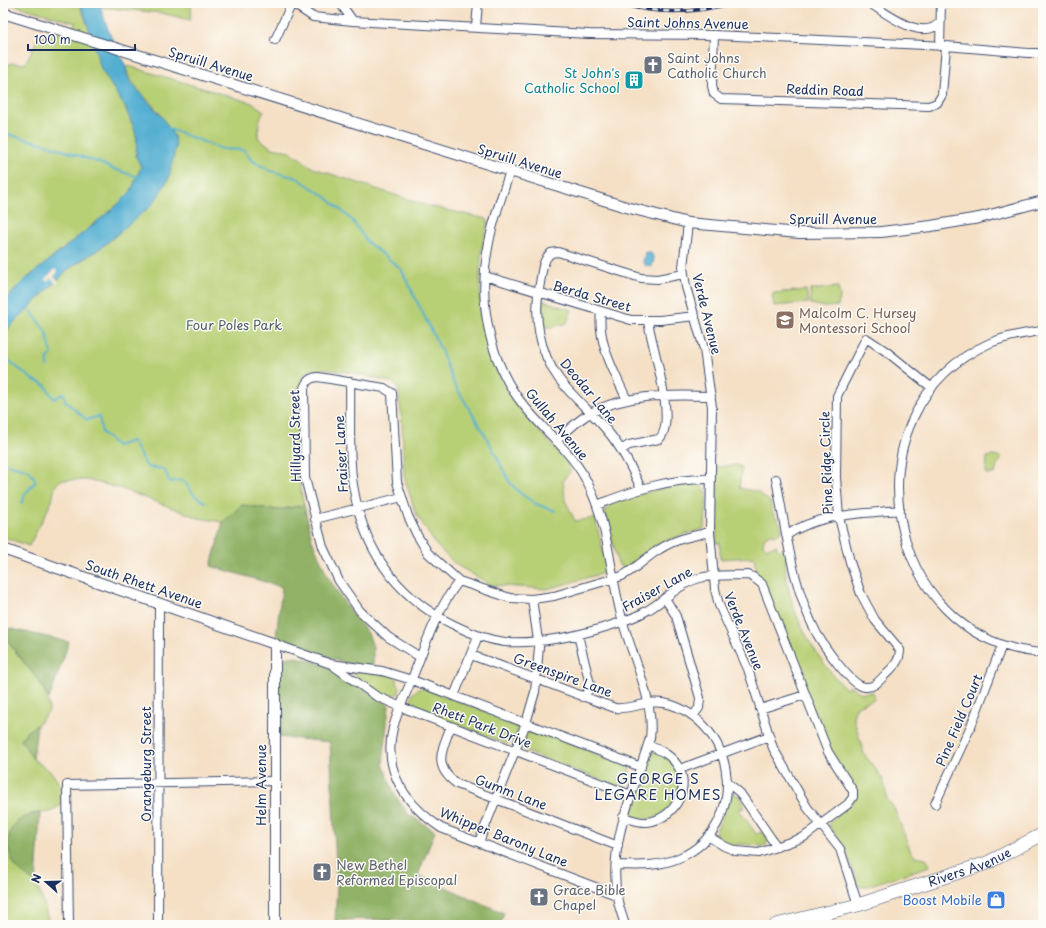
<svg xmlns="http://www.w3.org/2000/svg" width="1046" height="928" viewBox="0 0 1046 928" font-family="'Playpen Sans',sans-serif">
	<rect width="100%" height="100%" fill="#fdfcf7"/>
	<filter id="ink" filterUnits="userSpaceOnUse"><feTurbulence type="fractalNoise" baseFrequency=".025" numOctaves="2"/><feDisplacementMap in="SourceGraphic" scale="8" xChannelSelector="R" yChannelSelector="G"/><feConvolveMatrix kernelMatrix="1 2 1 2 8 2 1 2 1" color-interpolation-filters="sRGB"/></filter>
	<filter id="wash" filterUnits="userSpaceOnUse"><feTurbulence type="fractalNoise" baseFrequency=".012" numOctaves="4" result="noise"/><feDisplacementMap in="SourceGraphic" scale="16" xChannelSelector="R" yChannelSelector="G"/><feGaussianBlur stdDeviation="0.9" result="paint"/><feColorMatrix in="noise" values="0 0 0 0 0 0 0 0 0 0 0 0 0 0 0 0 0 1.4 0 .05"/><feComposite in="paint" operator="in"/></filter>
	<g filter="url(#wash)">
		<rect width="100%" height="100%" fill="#f5e0c6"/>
		<path fill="#b7cf74" stroke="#697f69" d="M7,3H79L111,85L125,107L134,128L137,139L136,156L141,167L131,191L116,206L20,284L3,303V67L12,63L25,64L38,38L68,32L76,23Z
			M99,3H192L190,20L161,13L100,7Z
			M125,65L252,103L264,111L259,121L258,138L272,148L290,151L313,168L428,206L487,219L488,222C485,234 482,246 481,258C477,302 483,348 506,387C522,414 546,438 567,462L570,472L563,480L565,500L575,521L595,518L607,568L604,573L547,589L491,585L455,564L436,545L416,514L404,476L402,423L398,389L394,383L355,373L323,369L308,371L302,378L297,392L298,477L304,505L278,510L242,505L223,522L199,518L119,488L87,480H61L55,486L52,501L29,546L3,537V339L9,327L70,268L102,247L153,204L174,136C169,130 166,123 162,117C149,97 131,90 125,65Z
			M838,287L840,297L838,306L825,307L811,304L810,290Z
			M806,290L809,303L774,306L772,295L774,293Z
			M541,300L572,310L567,323L548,328V326H541Z
			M993,456L1000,457L1001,460L997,465L995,474H986L987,457Z
			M737,465L742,467L739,488L758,492L770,502L772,512L780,523L782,531L777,535L770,534L764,538L763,544L767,548L777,545L776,548L781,551L783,548L788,555C788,559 785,562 785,567C788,611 815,658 846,689L850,686L861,693L873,692L875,699L857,706L853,716L864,754L883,779L887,799L894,808L911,852L915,856L926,858L930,866L864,887L858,886L845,848L828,824L854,800L832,757L757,575L754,557L720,559V543H716L717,467Z
			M690,484L701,485L707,491L705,526L703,529C686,534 670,538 655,547C645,553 636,564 624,568L618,564L605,511L610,505C637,495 662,486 690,484Z
			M3,629C13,660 48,677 49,711L37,725L27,731L21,740L33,759L51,772L62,787L61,805L50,812L31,814L16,867L36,883L44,903L49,925H3Z
			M350,670L389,675L397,679C396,686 403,685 398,694L390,696L389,698L363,683Z
			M422,688L514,722C521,729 516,742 507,744L414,708C408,699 411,691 422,688Z
			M534,730L629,766C631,775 629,782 620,787L526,752C522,745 524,739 528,733Z
			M653,751C661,751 666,755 671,761C695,791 659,833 631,815V813Z
			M734,794L738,795L745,808H740V811L756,834L763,832L768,840L766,845L760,847L759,845L737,844L736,846H733L716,835V831L731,795Z"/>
		<path fill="#91b266" stroke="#567062" d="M242,505L278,510L304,505L312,540L328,577L349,610L368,633L373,647V666L348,664L279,640L276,637L282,587L211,566L223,522Z
			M3,627L69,642L49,699L42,685L7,640Z
			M287,657C320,655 362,688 389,705L383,764L395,795L408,814L435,831L418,875L504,913L500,925H408L404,921L363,919L335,921L337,888L330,742L279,737V668L281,663Z
			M37,725L33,759L21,740L27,731Z
			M40,813L36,883C30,878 21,873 16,867C0,841 9,816 40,813Z"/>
		<path fill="#52afd1" stroke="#366f98" d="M79,3H99L109,32L126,67L127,75L132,84L162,117L174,136L176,145L169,178L153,204L102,247L70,268L9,327L3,339V303L20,284L116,206L131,191L141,167L136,156L137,139L134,128L125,107L101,69L84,13Z
			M645,252L651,253L654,258L652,267L645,265L643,262Z"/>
		<path fill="#f5e0c6" d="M55,269L58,272L54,276L59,282L57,284L51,278L47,282L45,279Z"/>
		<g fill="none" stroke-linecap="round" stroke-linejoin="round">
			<path stroke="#52afd1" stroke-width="2" d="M167,128L222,149L244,150L251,160L271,171L297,178L326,197L352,220L367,242L401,269L441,350L453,382L487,438L510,483L520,493L536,504L555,511
				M3,133L45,144L100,163L113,169L138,177
				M28,307L46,332L52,354L48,358L47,367
				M3,356L32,379L45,385L54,399L64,393L65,401L87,420L99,416L102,433L117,446L132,441L147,467L164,469L170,482L183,480L194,495L205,502
				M3,463L29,470L36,481L25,494L22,503"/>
		</g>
	</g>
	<g filter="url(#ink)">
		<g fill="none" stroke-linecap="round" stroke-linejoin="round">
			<defs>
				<path id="minor" d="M342,3L343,7L353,21L589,34L714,35L946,46L1028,53H1043
					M869,3C887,13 923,44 941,21
					M476,27L478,3
					M714,35L712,86L714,94L721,99L929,106L937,103L942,95L946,46
					M275,40L292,3L313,17L353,21
					M940,46L941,3
					M510,171C502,196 492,222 488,248C478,298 488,356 518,398C538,426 568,447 585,478C611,527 609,575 624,626C634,660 655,703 650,738C635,789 608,841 617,896C618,905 622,915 625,925
					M688,223L683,267L686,287L704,349L712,407L710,532L715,589L719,605L748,669L773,748L807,807L840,849L858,905
					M485,276L631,320H660L695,316
					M601,312C597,343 615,373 627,400
					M1043,331C1025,333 1007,336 990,343C843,408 881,642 1043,653
					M350,382C351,414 348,454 353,485C363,549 396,597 454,625C470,633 487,640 505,642C540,644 577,636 609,626C622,622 637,617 648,610C665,600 680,583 700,578C715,574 732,576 748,575L753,577L762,584L828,752L853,791V797L848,804L804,837L759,853L736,851L724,846L708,836
					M556,441C566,432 576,422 587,415C624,393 669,395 711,396
					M621,450L629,445L659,439C678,423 651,344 648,321
					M776,479C786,530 792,587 817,634C824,646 851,686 865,687C874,688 879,681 885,675C892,668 900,662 900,650L875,620L861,594L850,562L839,517L836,478L837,396L866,338L887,352L932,388
					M641,489C632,468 623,450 609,433C594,414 574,399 559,379C539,352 533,316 540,283C542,273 542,260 551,253L558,252L641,278L657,279L684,274
					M597,505C635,490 670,478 711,479
					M315,519L402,497
					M787,535C819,513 862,514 900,510
					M459,581C438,608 427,640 415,671C408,690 398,709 393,728C382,772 407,805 441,828L616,895
					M665,598L676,616L700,698L699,708L693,716
					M578,635L590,684L589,690L583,697
					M275,644L331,664L382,671L412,680L641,767
					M471,655L615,708C636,710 649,697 672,705C739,729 748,826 681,857C659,867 639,866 616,865
					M420,657L388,637L360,611L339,581L323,547L305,478L304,388C307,380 310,378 318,377L384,388L392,393L397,482L408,516L417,535L428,553L459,581L510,598L532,599L554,596L622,576C636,569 646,557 660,549C675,539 692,536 710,532
					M335,667L376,696L401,707L631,795
					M454,696L478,636
					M760,709L805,695
					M451,726C442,750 432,766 457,784L618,846
					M680,769L769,736
					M728,783L740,793L777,847
					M935,804L971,726L1002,645
					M623,817C631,819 640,823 647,822C672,820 691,791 679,768C672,755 660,750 648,745
					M479,842L526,723L535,692L539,647L532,599
					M69,925L67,785L274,781
					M158,925L159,603"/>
				<path id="tertiary" d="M3,13L626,207L688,223L799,233L881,232L931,226L979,218L1043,201
					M3,549L275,644V925"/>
				<g id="primary">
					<path id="s1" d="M776,925L858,905L987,863L1043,834"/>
				</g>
			</defs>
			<use href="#minor" stroke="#3c4a6e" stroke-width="10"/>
			<use href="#tertiary" stroke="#3c4a6e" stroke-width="12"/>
			<use href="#primary" stroke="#3c4a6e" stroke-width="14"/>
			<use href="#minor" stroke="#fff" stroke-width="8"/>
			<use href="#tertiary" stroke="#fff" stroke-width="10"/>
			<use href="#primary" stroke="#fff" stroke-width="13"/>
			<defs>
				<path id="rail" d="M616,3C654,14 694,14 732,3
					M679,3H687"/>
			</defs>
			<use href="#rail" stroke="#1b2f5e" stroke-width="3.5"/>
			<use href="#rail" stroke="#fdfcf7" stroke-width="2" stroke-dasharray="6" stroke-linecap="butt"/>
		</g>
	</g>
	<defs>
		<symbol id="church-square" viewBox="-11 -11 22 22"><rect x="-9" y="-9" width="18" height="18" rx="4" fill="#6b7280" stroke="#fdfcf7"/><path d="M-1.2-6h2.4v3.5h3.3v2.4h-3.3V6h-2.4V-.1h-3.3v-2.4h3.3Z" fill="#fff"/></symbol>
		<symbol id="building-square" viewBox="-11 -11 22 22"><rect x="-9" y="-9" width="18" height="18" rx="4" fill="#0f9aa8" stroke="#fdfcf7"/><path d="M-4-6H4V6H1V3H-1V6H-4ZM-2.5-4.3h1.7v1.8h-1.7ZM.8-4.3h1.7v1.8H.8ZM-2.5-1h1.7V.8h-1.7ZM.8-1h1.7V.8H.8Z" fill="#fff"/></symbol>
		<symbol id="school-square" viewBox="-11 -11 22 22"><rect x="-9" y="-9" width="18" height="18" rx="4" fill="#8d6e63" stroke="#fdfcf7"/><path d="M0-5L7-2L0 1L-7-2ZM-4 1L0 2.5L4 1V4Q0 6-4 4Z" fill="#fff"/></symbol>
		<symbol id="shop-square" viewBox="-11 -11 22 22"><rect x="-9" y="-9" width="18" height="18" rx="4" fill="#3f7fe0" stroke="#fdfcf7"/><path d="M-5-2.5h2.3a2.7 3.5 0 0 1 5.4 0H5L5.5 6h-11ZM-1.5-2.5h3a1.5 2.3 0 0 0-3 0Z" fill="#fff"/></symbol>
	</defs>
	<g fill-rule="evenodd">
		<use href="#church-square" x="642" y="54" width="22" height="22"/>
		<use href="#building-square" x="623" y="69" width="22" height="22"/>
		<use href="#school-square" x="774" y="309" width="22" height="22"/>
		<use href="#church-square" x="311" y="861" width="22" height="22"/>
		<use href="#church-square" x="528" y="886" width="22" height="22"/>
		<use href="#shop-square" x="985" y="889" width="22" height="22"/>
	</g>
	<g text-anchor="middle" stroke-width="3" stroke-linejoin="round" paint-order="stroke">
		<g font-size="13" fill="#1b2f5e" stroke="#fdfcf7">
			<text transform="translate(688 23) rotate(1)" y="5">Saint Johns Avenue</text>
			<text transform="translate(211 64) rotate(17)" y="5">Spruill Avenue</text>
			<text transform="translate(825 90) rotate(2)" y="5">Reddin Road</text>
			<text transform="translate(520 161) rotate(17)" y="5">Spruill Avenue</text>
			<text x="833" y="224">Spruill Avenue</text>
			<text transform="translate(592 296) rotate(16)" y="5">Berda Street</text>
			<text transform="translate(707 314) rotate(76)" y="5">Verde Avenue</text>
			<text transform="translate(589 391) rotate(50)" y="5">Deodar Lane</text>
			<text transform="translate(557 424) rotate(50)" y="5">Gullah Avenue</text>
			<text transform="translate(295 436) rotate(-91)" y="5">Hillyard Street</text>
			<text transform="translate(341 454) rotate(-93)" y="5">Fraiser Lane</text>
			<text transform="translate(826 463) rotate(-92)" y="5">Pine Ridge Circle</text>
			<text transform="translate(144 584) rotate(19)" y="5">South Rhett Avenue</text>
			<text transform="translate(657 589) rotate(-29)" y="5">Fraiser Lane</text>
			<text transform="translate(744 631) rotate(68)" y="5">Verde Avenue</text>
			<text transform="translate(563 675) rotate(20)" y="5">Greenspire Lane</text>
			<text transform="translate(959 720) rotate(-67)" y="5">Pine Field Court</text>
			<text transform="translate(482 725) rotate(21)" y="5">Rhett Park Drive</text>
			<text transform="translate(146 764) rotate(-90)" y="5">Orangeburg Street</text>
			<text transform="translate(261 785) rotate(-90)" y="5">Helm Avenue</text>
			<text transform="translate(511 792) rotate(21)" y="5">Gumm Lane</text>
			<text transform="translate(504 837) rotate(22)" y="5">Whipper Barony Lane</text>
			<text dy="5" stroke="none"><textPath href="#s1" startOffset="202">Rivers Avenue</textPath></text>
		</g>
		<g font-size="13" fill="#5b616d" stroke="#fdfcf7" text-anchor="start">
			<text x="667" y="63">Saint Johns<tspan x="667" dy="15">Catholic Church</tspan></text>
			<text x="336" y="870">New Bethel<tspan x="336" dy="15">Reformed Episcopal</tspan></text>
			<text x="553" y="895">Grace Bible<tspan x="553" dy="15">Chapel</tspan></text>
		</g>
		<g font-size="13" fill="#0d838f" stroke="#fdfcf7" text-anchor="end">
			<text x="620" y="78">St John's<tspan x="620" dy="15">Catholic School</tspan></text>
		</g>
		<g font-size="13" fill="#785e54" stroke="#fdfcf7" text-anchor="start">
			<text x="799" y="318">Malcolm C. Hursey<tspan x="799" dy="15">Montessori School</tspan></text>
		</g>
		<g font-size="13" fill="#4a5f65" stroke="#fdfcf7">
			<text x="234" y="330">Four Poles Park</text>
		</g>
		<g font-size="13" fill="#366cbe" stroke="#fdfcf7" text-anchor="end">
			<text x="982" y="905">Boost Mobile</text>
		</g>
		<g font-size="14" letter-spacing="1" fill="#1b2f5e" stroke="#fdfcf7">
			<text x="658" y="784">GEORGE S<tspan x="658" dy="16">LEGARE HOMES</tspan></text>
		</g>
	</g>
	<rect width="1046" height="928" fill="none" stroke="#fdfcf7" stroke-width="16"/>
	<g transform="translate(46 882) rotate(290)" stroke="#fdfcf7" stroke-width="3" paint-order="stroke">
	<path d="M0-3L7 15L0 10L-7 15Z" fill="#1b2f5e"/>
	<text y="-6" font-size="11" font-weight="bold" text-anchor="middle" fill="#1b2f5e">N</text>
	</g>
	<path d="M28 44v6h107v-6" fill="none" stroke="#1b2f5e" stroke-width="2"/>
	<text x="34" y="44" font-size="12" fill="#1b2f5e" stroke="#fdfcf7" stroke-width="3" paint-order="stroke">100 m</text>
</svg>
